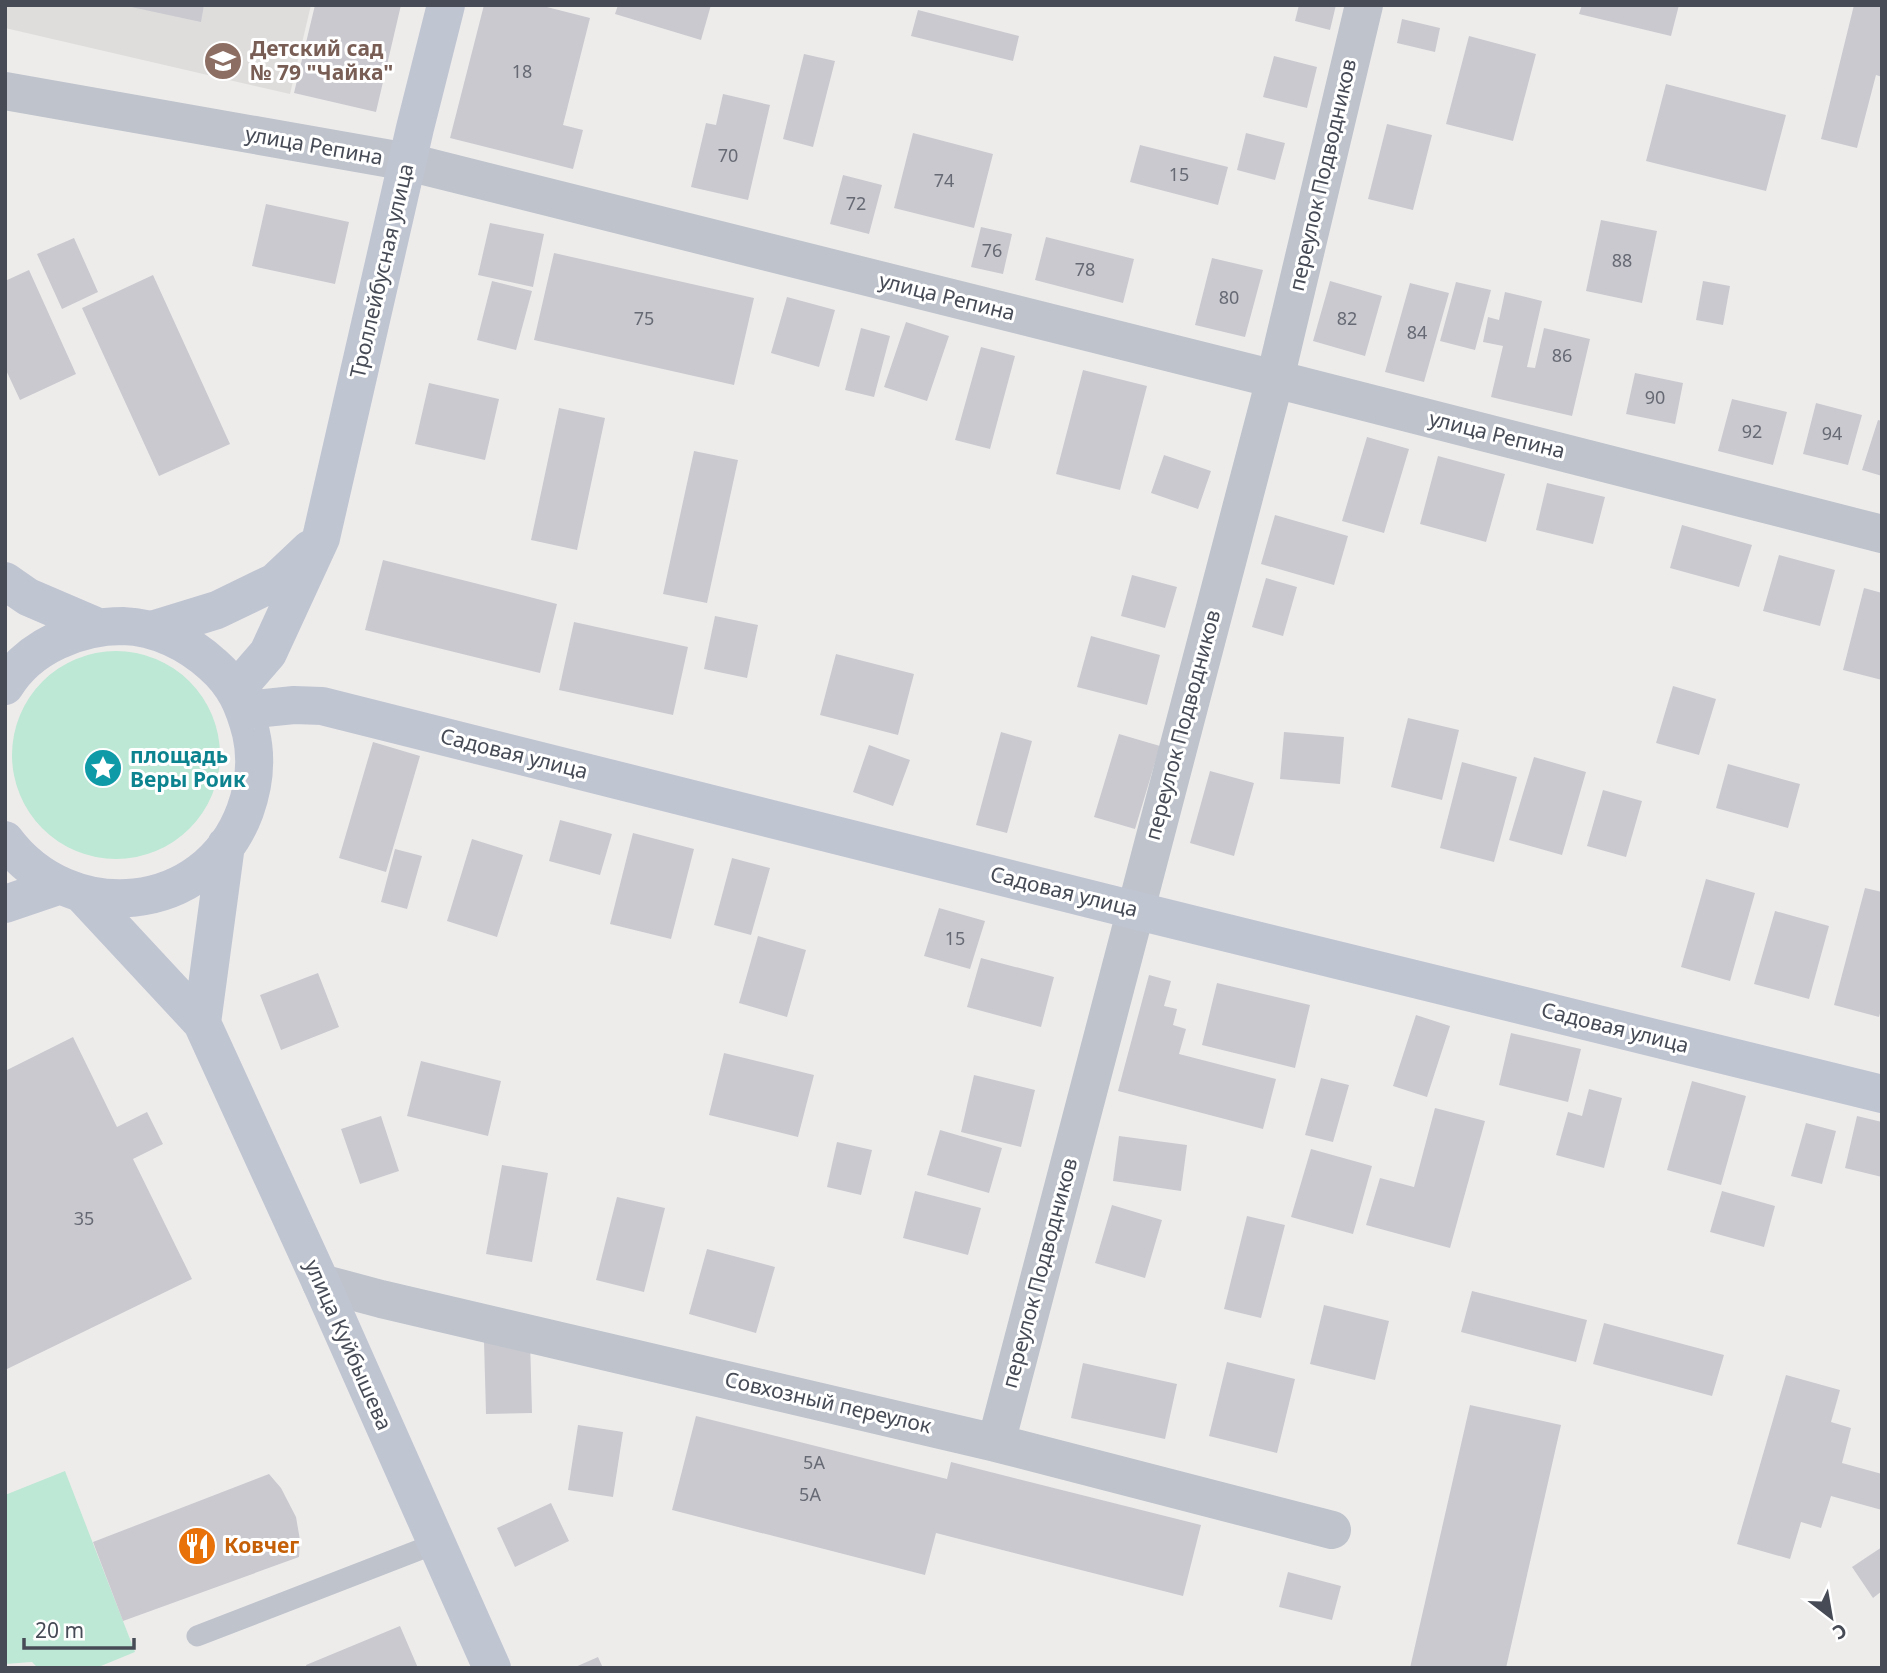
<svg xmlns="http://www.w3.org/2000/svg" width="1887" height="1673" viewBox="0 0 1887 1673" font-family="'Noto Sans',sans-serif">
	<rect width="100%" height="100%" fill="#eeeceb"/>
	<path fill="#dfdddc" d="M5,5H311L290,94L5,28Z"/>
	<path fill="#bde8d5" d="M12 755a104 104 0 1 1 208 0a104 104 0 1 1-208 0Z
		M65,1471L135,1652L96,1668H38L32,1662L5,1664V1495Z"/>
	<path fill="#c9c9cf" d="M122,5H204L201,22Z
		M315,5H401L376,112L294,93Z
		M484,5H539L590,18L563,125L583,130L573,169L450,138Z
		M618,5H711L701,40L615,14Z
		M1299,5H1336L1330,30L1295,21Z
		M1582,5H1679L1671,36L1579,14Z
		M1854,5H1882V77L1876,75L1857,148L1821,139Z
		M918,10L1019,36L1013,61L911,36Z
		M1402,19L1440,28L1435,52L1397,43Z
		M1469,36L1536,54L1513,141L1446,124Z
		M804,54L835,61L813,147L783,139Z
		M1274,56L1317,67L1307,108L1263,97Z
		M1666,84L1786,115L1766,191L1646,161Z
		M723,94L770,105L748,200L691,187L706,123L716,125Z
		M1387,124L1432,135L1413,210L1368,199Z
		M913,133L993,154L974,228L894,208Z
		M1246,133L1285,143L1275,180L1237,170Z
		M1140,145L1228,167L1218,205L1130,182Z
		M843,175L882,185L869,234L830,224Z
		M266,204L349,222L335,284L252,266Z
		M1601,220L1657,231L1642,303L1586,291Z
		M490,223L544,234L533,287L478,275Z
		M981,227L1012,234L1003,274L971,267Z
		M1046,237L1134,259L1123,303L1035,280Z
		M74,238L98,292L62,309L37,254Z
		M554,253L754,298L734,385L534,340Z
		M1212,258L1263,270L1245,337L1195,325Z
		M29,270L76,374L20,400L5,368V281Z
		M153,275L230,444L159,476L82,308Z
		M492,281L532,291L516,350L477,340Z
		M1330,281L1382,296L1365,356L1313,341Z
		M1703,281L1730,286L1723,325L1696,320Z
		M1456,282L1491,290L1475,350L1440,341Z
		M1410,283L1449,293L1424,382L1385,372Z
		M1505,292L1542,301L1527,367L1535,368L1544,328L1590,339L1572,416L1491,397L1503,346L1483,342L1488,317L1499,320Z
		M787,297L835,310L819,367L771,353Z
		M906,322L949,336L927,401L884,387Z
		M861,328L890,336L874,397L845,390Z
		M981,347L1015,356L990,449L955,440Z
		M1083,370L1147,386L1120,490L1056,474Z
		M1635,373L1683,383L1675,424L1626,414Z
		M429,383L499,399L485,460L415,444Z
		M1732,399L1787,412L1773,465L1718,451Z
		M1816,403L1862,415L1848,465L1803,454Z
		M559,408L605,418L577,550L531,540Z
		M1878,420L1882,421V476L1862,470Z
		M1367,437L1409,449L1384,533L1342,521Z
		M694,451L738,460L707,603L663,594Z
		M1164,455L1211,471L1198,509L1151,493Z
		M1438,456L1505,474L1486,542L1420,524Z
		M1547,483L1605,497L1593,544L1536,530Z
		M1275,515L1348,536L1334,585L1261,564Z
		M1682,525L1752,545L1739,587L1670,568Z
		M1779,555L1835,570L1820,626L1763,611Z
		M383,560L557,604L540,673L365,630Z
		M1132,575L1177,587L1165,628L1121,616Z
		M1266,578L1297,587L1283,636L1252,627Z
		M1864,588L1882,593V680L1843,670Z
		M715,616L758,625L747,678L704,669Z
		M574,622L688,647L673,715L559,690Z
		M1091,636L1160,655L1147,705L1077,687Z
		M836,654L914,674L898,735L820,715Z
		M1673,686L1716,699L1699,755L1656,743Z
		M1408,718L1459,730L1442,800L1391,787Z
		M1001,732L1032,741L1007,833L976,825Z
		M1284,732L1344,737L1340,784L1280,779Z
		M1119,734L1160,746L1135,829L1094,817Z
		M373,742L420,756L386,872L339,858Z
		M869,745L910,760L893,806L853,792Z
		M1534,757L1586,772L1562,855L1509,840Z
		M1462,762L1517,777L1494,862L1440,848Z
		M1728,764L1800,784L1788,828L1716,808Z
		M1210,771L1254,783L1234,856L1190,843Z
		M1603,790L1642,801L1626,857L1587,846Z
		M560,820L612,834L600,875L549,861Z
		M633,833L694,849L671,939L610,924Z
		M472,839L523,855L497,937L447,921Z
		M395,849L422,856L407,909L381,902Z
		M732,858L770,868L751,935L714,925Z
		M1706,879L1755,893L1730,981L1681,967Z
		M1865,888L1882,892V1006L1879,1017L1834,1005Z
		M939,908L985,921L970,969L924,956Z
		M1775,911L1829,926L1809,999L1754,984Z
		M758,936L806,950L787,1017L739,1003Z
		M981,958L1054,977L1041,1027L967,1007Z
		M318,973L339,1027L281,1050L260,995Z
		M1149,975L1171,981L1164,1006L1177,1009L1173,1025L1186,1029L1179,1054L1276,1079L1263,1129L1118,1091Z
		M1217,983L1310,1005L1295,1068L1202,1045Z
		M1416,1015L1450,1026L1427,1097L1393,1086Z
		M1511,1033L1581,1049L1568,1102L1499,1085Z
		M73,1037L117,1127L147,1112L163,1144L133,1159L192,1279L5,1370V1071Z
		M724,1053L814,1075L798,1137L709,1115Z
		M421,1061L501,1081L488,1136L407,1116Z
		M974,1075L1035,1090L1021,1147L961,1132Z
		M1321,1078L1349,1085L1333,1142L1305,1135Z
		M1692,1081L1746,1096L1721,1185L1667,1170Z
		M1589,1089L1622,1098L1604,1168L1556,1155L1568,1112L1582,1116Z
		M1435,1108L1485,1121L1450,1248L1366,1225L1380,1178L1414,1187Z
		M381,1116L399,1171L360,1184L341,1129Z
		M1857,1116L1882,1122V1177L1845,1168Z
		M1806,1123L1836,1131L1822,1184L1791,1176Z
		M940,1130L1002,1148L989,1193L927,1175Z
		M1119,1136L1187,1145L1181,1191L1113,1181Z
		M837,1142L872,1150L861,1195L827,1187Z
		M1311,1149L1372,1166L1353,1234L1291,1217Z
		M502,1165L548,1173L532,1262L486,1254Z
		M915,1191L981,1208L968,1255L903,1238Z
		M1722,1191L1775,1206L1764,1247L1710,1232Z
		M617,1197L665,1208L644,1292L596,1280Z
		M1112,1205L1162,1220L1145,1278L1095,1263Z
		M1247,1216L1285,1225L1261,1318L1224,1309Z
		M707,1249L775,1267L756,1333L689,1314Z
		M1472,1291L1587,1320L1576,1362L1461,1332Z
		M1324,1305L1389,1321L1375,1380L1310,1364Z
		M1604,1323L1724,1355L1712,1396L1593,1364Z
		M530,1339L532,1413L486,1414L484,1341Z
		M1227,1362L1295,1379L1277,1453L1209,1436Z
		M1083,1363L1177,1384L1165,1439L1071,1418Z
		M1786,1375L1840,1390L1831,1422L1851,1428L1842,1463L1882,1474V1510L1831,1496L1821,1528L1801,1522L1790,1559L1737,1544Z
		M1470,1405L1561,1425L1506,1668H1410Z
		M696,1416L947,1479L951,1462L1201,1525L1183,1596L936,1533L925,1575L672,1510Z
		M578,1425L623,1432L613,1497L568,1490Z
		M269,1474L281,1488L296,1517L300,1540L299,1557L123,1621L93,1542Z
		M551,1503L569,1541L515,1567L497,1528Z
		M1882,1547V1591L1873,1598L1852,1567Z
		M1288,1572L1341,1586L1332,1620L1279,1607Z
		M400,1626L418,1668H307L306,1665Z
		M598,1657L603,1668H573Z"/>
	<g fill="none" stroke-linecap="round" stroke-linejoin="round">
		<path stroke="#bec3cc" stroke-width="21" d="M197,1636L437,1543"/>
		<path stroke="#bec3cc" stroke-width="38" d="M5,91L408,162L1275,379L1882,534
			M321,1283L381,1299L996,1443L1332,1530
			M996,1443L1275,379L1364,5"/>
		<path stroke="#c0c5d2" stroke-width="38" d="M5,581L28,597L98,627
			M152,630L217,610L275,582L310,549
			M5,686C29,646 79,626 123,626C157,627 189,643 213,665C235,684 244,706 251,733C257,759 254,786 245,811C206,916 70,927 5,840
			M236,690L268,653L321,538L415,128L446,5
			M245,710L294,705L322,706L1134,910L1882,1094
			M83,895L202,1023L321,1283L492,1668
			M5,904L58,886
			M202,1023L226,845"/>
	</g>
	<defs>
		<symbol id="school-disc" viewBox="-11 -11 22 22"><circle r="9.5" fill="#8d6e63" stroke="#fff"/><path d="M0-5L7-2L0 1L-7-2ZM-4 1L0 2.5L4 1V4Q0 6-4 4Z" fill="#fff"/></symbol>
		<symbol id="sight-disc" viewBox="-11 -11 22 22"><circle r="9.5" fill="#0f9aa8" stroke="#fff"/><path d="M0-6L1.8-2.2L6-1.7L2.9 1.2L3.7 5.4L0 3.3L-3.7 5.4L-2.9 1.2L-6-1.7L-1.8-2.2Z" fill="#fff"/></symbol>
		<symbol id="restaurant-disc" viewBox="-11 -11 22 22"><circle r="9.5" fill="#e8710a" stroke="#fff"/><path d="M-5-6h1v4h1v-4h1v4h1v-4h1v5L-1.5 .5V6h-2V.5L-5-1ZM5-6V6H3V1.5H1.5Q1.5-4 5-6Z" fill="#fff"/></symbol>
	</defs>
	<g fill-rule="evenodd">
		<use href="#school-disc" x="201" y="39" width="44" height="44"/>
		<use href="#sight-disc" x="81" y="746" width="44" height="44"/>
		<use href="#restaurant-disc" x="175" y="1524" width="44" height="44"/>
	</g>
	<g text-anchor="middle" stroke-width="6" stroke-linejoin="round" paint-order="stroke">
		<g font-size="18" fill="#676a74">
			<text x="522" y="78">18</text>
			<text x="728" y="162">70</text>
			<text x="1179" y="181">15</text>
			<text x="944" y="187">74</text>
			<text x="856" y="210">72</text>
			<text x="992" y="257">76</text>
			<text x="1622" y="267">88</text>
			<text x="1085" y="276">78</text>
			<text x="1229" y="304">80</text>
			<text x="644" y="325">75</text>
			<text x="1347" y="325">82</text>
			<text x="1417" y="339">84</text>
			<text x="1562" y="362">86</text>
			<text x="1655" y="404">90</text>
			<text x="1752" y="438">92</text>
			<text x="1832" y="440">94</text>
			<text x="955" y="945">15</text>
			<text x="84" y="1225">35</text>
			<text x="814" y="1469">5А</text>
			<text x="810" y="1501">5А</text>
		</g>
		<g font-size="21" font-weight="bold" fill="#785e54" stroke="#fff" text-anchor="start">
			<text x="250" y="56">Детский сад<tspan x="250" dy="24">№ 79 "Чайка"</tspan></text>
		</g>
		<g font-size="21" fill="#464b56" stroke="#fff">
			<text transform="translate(314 146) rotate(10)" y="7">улица Репина</text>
			<text transform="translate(1323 175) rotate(-77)" y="7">переулок Подводников</text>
			<text transform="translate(382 271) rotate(-77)" y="7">Троллейбусная улица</text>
			<text transform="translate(947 297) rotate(14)" y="7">улица Репина</text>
			<text transform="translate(1497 435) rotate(14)" y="7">улица Репина</text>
			<text transform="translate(1183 725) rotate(-75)" y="7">переулок Подводников</text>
			<text transform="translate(514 754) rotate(14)" y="7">Садовая улица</text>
			<text transform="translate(1064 892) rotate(14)" y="7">Садовая улица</text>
			<text transform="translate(1615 1028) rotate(14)" y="7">Садовая улица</text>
			<text transform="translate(1040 1273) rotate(-75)" y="7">переулок Подводников</text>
			<text transform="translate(348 1345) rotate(66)" y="7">улица Куйбышева</text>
			<text transform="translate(828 1403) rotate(13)" y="7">Совхозный переулок</text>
		</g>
		<g font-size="21" font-weight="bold" fill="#0d838f" stroke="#fff" text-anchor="start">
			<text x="130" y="763">площадь<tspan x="130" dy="24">Веры Роик</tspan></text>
		</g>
		<g font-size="21" font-weight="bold" fill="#c56008" stroke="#fff" text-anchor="start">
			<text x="224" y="1553">Ковчег</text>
		</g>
	</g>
	<rect width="1887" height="1673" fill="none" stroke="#464b56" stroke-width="14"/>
	<g transform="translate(1831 1617) rotate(149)" stroke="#ffffff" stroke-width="5" paint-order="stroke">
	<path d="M0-5L12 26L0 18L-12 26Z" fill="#464b56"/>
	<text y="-10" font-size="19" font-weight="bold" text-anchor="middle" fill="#464b56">С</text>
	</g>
	<path d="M24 1638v10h110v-10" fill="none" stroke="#464b56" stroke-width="3.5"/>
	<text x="35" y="1638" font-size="21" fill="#464b56" stroke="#ffffff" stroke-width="5" paint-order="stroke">20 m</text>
</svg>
